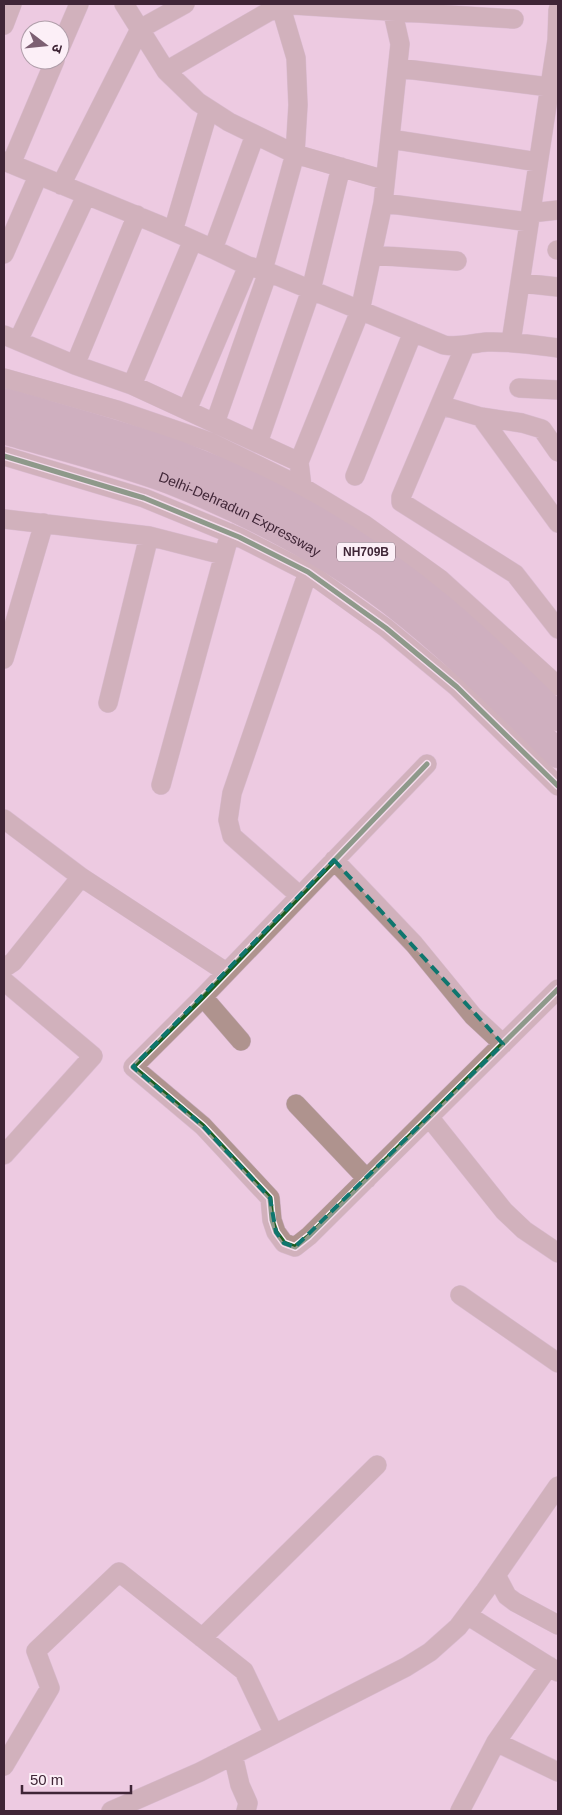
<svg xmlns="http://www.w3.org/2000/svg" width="562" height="1815" viewBox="0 0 562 1815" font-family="Helvetica,'Noto Sans Devanagari',sans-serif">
	<rect width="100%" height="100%" fill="#edcae1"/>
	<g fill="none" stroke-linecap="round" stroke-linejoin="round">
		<defs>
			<path id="minor" d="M124,4L166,71L198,102L229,122L295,154L385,180
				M4,25L12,4
				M60,48L79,4
				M398,68L549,87
				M166,71L275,8L293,5L514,19
				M390,139L538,162
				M4,161L157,224L213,249L248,266L263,270L444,345C459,348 472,343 487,342C511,341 535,345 558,348
				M11,164L55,60
				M61,185L140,29L185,4
				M383,203L529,222
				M531,213L558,210
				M173,231L209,109
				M213,249L255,135
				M557,250H558
				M4,254L38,176
				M372,255L457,261
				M263,270L295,154L298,105L296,58L280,4
				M521,283L558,287
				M4,335L75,365L132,385L299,462
				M18,341L86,196
				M511,342L557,40L558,10
				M465,346L401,497V502L515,574L558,629
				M75,365L137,215
				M4,378L117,410L210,442L302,487L365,525L440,579L558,686
				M132,385L193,240
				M519,388L558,390
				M440,405L481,417L522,423L542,429L558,452
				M187,410L248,266
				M481,417L558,523
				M215,423L268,272
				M258,443L311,290L341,167
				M4,456L144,498L239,537L308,572L386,628L457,687L558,786
				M355,476L413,332
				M302,487L299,462L360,311L383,203L400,44L393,13L388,4
				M4,519L149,536L223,555
				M4,659L44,523
				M108,703L149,536
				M427,764L203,997L133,1067L203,1126L270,1198L272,1220L276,1232L284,1243L295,1247L309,1236L558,989
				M161,785L230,533
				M4,819L81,877L13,962L4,968
				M334,860L414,944L473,1016L503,1044
				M81,877L226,972
				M300,896L232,836L228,820L232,793L308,572
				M4,981L93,1056L4,1155
				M203,997L241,1041
				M296,1104L367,1179
				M429,1117L504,1211L524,1230L558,1253
				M460,1295L558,1363
				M496,1575L507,1596L515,1602L558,1625
				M467,1615L558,1672
				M202,1638L377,1465
				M496,1742L558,1772
				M233,1755L240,1785L248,1803L246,1811
				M4,1766L50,1688L36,1651L119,1572L244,1671L274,1734
				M111,1811L200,1772L406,1667L430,1652L458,1627L485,1591L558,1486
				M460,1811L496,1742L549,1666"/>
			<g id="highway">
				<path d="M4,402C62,419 121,434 178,455C273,491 364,543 442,609C483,643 520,681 558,717"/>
				<path id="s1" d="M4,430C59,446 116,460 170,480C248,511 324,550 391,601C451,647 504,701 558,754"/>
			</g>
		</defs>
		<use href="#minor" stroke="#c8abbe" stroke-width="20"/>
		<use href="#highway" stroke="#c8abbe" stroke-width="29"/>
		<use href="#minor" stroke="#af938e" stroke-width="19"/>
		<use href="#highway" stroke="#ac8f94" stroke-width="28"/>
		<defs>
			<path id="cycleway" d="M4,456L144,498L239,537L308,572L386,628L457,687L558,786
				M427,764L203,997L133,1067L203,1126L270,1198L272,1220L276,1232L284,1243L295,1247L309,1236L558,989"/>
		</defs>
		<use href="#cycleway" stroke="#fceff7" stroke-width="8"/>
		<use href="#cycleway" stroke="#1b5e20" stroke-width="5"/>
	</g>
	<path d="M0 0H562V1815H0ZM334,860L503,1044L295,1247L284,1243L276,1232L270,1198L203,1126L133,1067Z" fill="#edcae1" fill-opacity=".55" fill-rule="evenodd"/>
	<path fill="none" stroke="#0f766e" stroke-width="4" stroke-dasharray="10 6" stroke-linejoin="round" d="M334,860L503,1044L295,1247L284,1243L276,1232L270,1198L203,1126L133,1067Z"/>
	<g text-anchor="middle" stroke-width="5" stroke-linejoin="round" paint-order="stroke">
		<rect fill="#fceff7" stroke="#786270" stroke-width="1" x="337" y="542.5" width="58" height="19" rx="4"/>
		<g font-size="12" font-weight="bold" fill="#3f2536">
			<text x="366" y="556">NH709B</text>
		</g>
		<g font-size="14" fill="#3f2536" stroke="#fceff7">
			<text dy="5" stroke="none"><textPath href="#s1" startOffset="251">Delhi-Dehradun Expressway</textPath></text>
		</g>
	</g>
	<rect width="562" height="1815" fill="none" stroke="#3f2536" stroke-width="10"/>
	<g transform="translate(45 45) rotate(106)"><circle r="24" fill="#fceff7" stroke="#b09eaa"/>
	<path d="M0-4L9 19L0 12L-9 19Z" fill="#7c5f72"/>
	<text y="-8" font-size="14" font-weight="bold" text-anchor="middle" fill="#3f2536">उ</text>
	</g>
	<path d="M22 1785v8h109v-8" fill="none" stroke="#3f2536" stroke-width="2.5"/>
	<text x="30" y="1785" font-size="15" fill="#3f2536" stroke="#fceff7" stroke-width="4" paint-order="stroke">50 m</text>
</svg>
